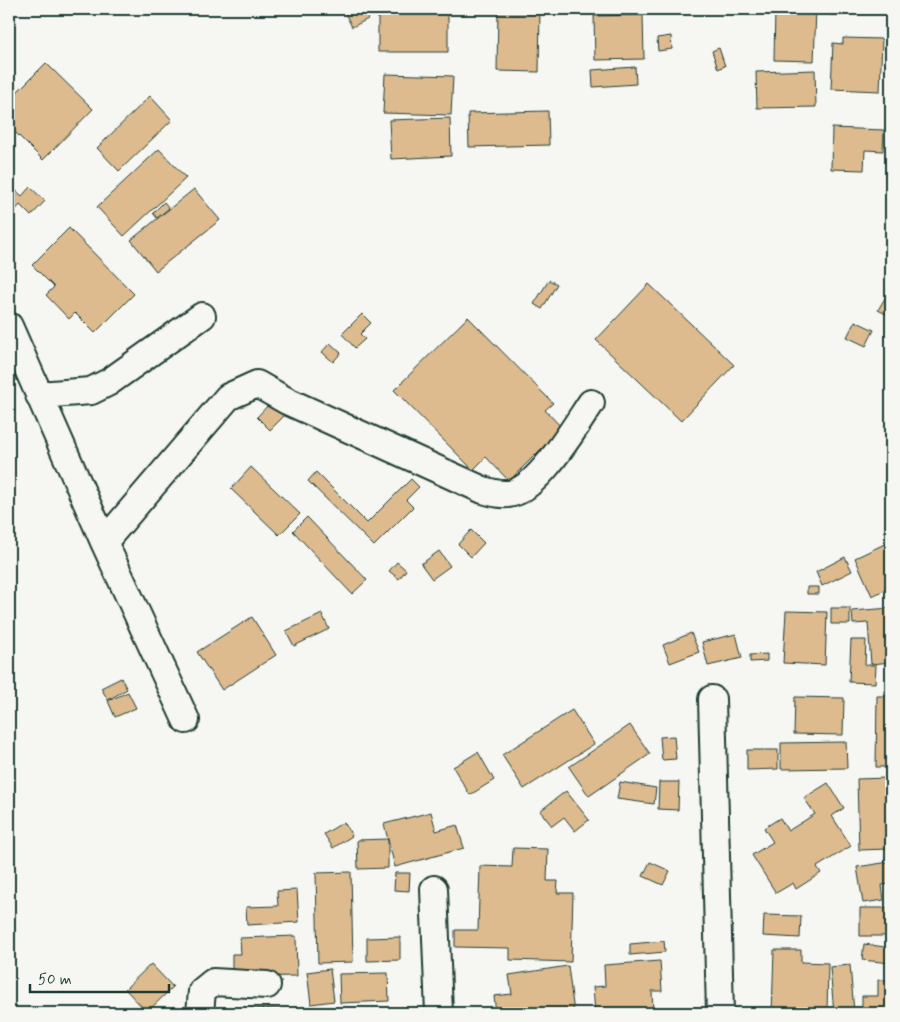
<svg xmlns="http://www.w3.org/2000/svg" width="900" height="1022" viewBox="0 0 900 1022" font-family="Mynerve,sans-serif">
	<rect width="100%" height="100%" fill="#f6f6f2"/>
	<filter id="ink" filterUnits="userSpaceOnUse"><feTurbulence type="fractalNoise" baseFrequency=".02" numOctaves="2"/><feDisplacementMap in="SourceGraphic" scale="10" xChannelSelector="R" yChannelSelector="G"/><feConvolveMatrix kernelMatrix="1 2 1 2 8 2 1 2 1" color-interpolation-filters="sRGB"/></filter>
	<g filter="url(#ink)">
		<path fill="#ddbb8f" stroke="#1f3d34" d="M343,9H362L368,19L352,27Z
			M378,9H448V52H378Z
			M498,9H540L539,72L497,71Z
			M775,9H816L814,61L774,60Z
			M829,9H844V15H829Z
			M643,15L644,59L595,60L594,16Z
			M671,36L672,49L658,51L657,38Z
			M843,38L882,39L880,91L831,89L833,43L843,44Z
			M719,48L725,66L718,69L712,51Z
			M46,63L93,109L43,160L9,126V100Z
			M635,67L636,84L593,87L592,70Z
			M815,70L816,107L757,108L756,72Z
			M385,74L453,76L451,115L383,113Z
			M150,96L172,120L119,171L97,148Z
			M548,111L549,145L469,147L468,113Z
			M450,118L451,156L391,159L389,120Z
			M832,128L884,130L883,151L865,150L864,170L831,169Z
			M159,149L186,178L124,236L97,207Z
			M10,185L22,196L30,187L45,201L31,216L20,205L9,217Z
			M194,189L220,220L156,271L131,240Z
			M164,202L169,208L157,218L153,213Z
			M69,228L134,294L95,333L75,313L69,319L46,295L54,287L32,265Z
			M549,280L557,284L542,309L534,304Z
			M649,284L734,365L681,421L596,340Z
			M885,298L891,302L890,316L878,310Z
			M362,314L371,323L360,334L365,339L355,348L342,334Z
			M468,317L553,403L545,410L562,428L509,481L486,457L473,470L394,390Z
			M855,321L874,330L866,346L847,337Z
			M330,343L341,353L333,362L322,352Z
			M271,402L285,415L270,430L257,417Z
			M251,467L300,514L279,535L231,489Z
			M316,472L367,523L411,479L419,487L406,500L413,507L374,546L308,481Z
			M307,517L367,580L352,594L293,531Z
			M471,530L484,543L471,557L458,544Z
			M891,541V587L872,596L855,558Z
			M439,551L450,566L432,579L421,564Z
			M845,557L852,571L822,586L816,572Z
			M397,562L406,570L399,579L389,571Z
			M807,587H819V594H807Z
			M831,608H850V624H831Z
			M891,608V662L871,664L868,623L853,624L852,611Z
			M786,611L827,612L825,665L783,663Z
			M322,614L329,629L294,646L286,631Z
			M252,617L276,655L222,690L197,652Z
			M691,633L699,652L670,663L663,645Z
			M736,634L742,658L708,666L702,642Z
			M851,640H866L865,665H876L875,683L849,682Z
			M767,654V661L750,662V655Z
			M121,678L127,689L108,700L101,688Z
			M128,692L136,708L115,717L108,701Z
			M877,696H891V767H876Z
			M795,697L844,698L843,735L794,734Z
			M572,710L594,744L524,789L502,755Z
			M630,725L650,754L589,796L569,767Z
			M674,736L676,759L662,760L660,737Z
			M846,742L847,768L781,769V743Z
			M747,750H778V769L747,770Z
			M478,752L494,780L470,795L453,767Z
			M886,778L888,849L859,850L857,779Z
			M620,782L656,788L654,804L617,799Z
			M659,782H679L678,810L658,809Z
			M828,783L844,808L832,816L851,846L817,867L821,873L796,889L793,883L776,893L752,855L773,842L764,828L780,818L788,831L815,814L804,798Z
			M566,791L589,820L575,831L564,817L552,826L540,811Z
			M431,812L436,831L457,825L464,848L395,867L384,824Z
			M344,822L352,836L333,848L324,834Z
			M388,839V868L358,869L357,840Z
			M513,848L548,849L547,881H558L557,893H573L571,962L510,960V948L455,947V930H478L480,866L512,867Z
			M650,862L670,871L663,885L643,876Z
			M889,862L891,884L882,885L884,900L863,903L857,867Z
			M351,872L353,962L318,963L316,873Z
			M395,873H410L409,891L394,890Z
			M297,890L299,922L247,925L246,907L278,906L277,891Z
			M860,908H891V936H860Z
			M764,915L801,916L800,938L763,936Z
			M296,936L297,976L232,977V954H241L240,938Z
			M400,937V960L367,961V938Z
			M664,941L665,952L630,955V944Z
			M864,944L891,948V963L862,960Z
			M774,950H801V962L828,963L827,1013H772Z
			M660,961L662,991H652L653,1013H595L593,987L605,986L604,965Z
			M151,964L173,987L147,1012L125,989Z
			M850,965L854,1012L834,1013L830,967Z
			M568,966L574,1013H496L494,996L512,994L509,975Z
			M330,969L334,1001L311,1004L307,972Z
			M388,973L389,1001L340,1003L339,974Z
			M878,980H891V1013H862V996H878Z
			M232,1008L298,1009V1013H232Z"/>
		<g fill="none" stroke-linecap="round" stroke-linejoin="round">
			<defs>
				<path id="minor" d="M9,326L104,542L186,720
					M39,395L91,391L109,382L202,316
					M104,542L228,397L257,384L287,401L483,490C493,493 503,496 513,493C541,484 574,428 591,403
					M712,699L720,1013
					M434,889L439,1013
					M200,1013L202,991L213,982L267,985"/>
			</defs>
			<use href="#minor" stroke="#1f3d34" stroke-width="30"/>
			<use href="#minor" stroke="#f6f6f2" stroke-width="26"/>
		</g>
	</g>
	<rect width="900" height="1022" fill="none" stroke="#f6f6f2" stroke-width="30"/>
	<rect x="15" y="15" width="870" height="992" fill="none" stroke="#1f3d34" stroke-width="2" filter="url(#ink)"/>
	<path d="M30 984v8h139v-8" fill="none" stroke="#1f3d34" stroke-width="2.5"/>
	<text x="38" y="984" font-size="15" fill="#1f3d34" stroke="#f6f6f2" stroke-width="4" paint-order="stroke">50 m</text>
</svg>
